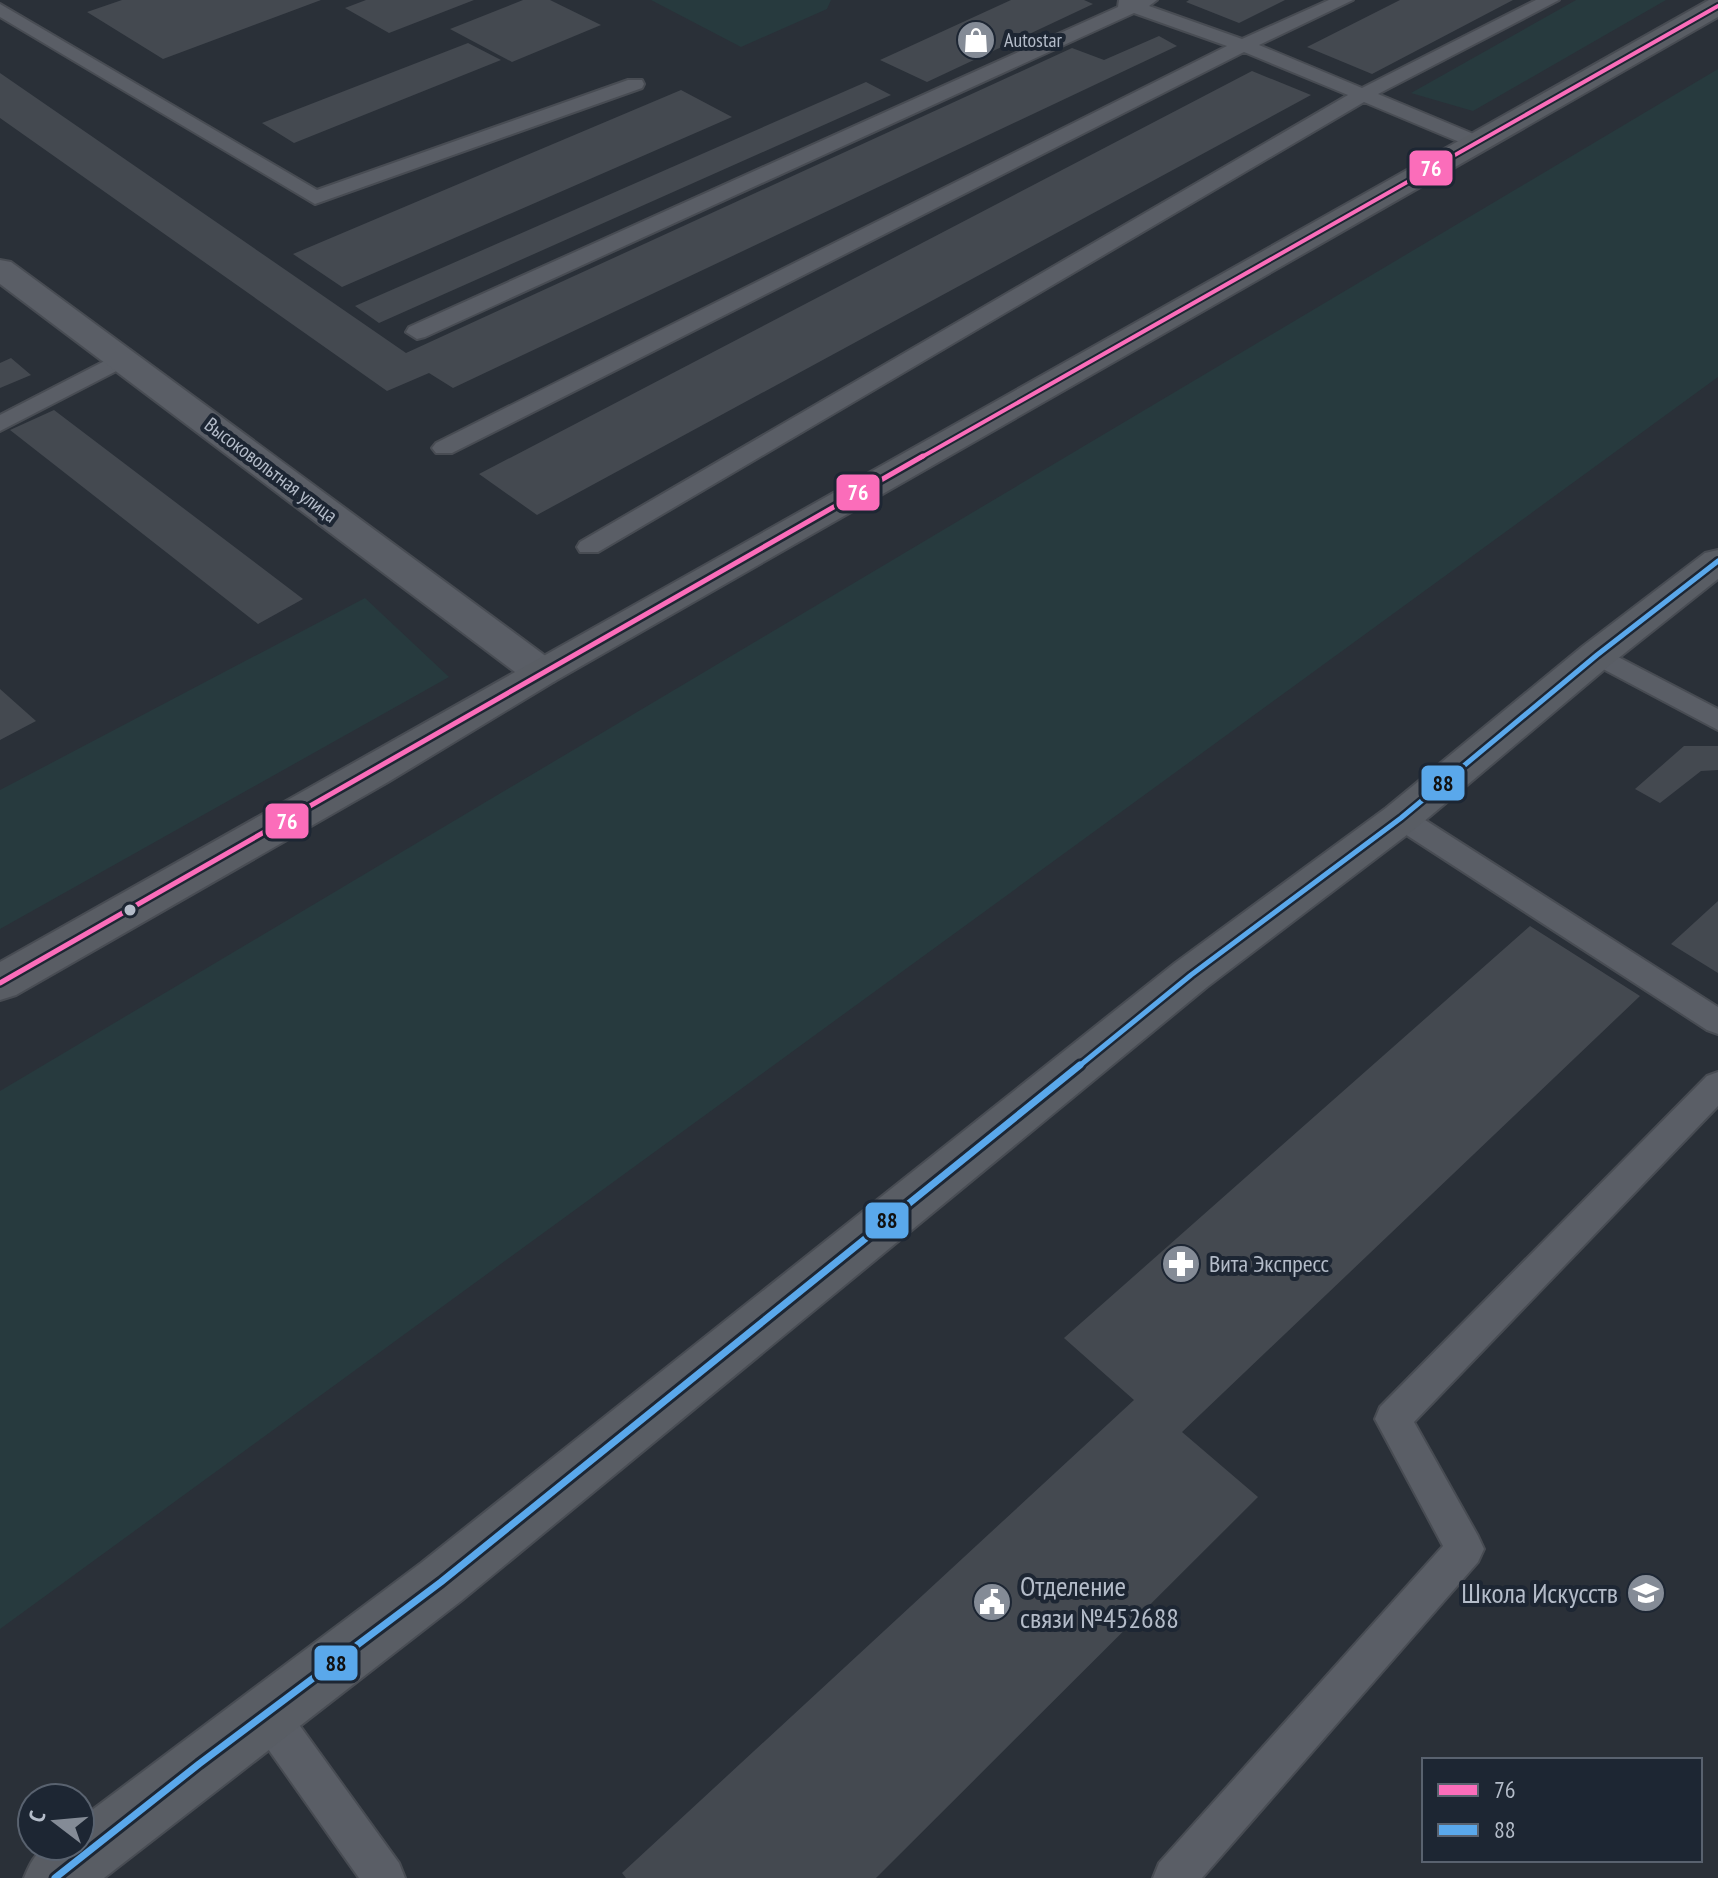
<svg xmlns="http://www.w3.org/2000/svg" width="1718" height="1878" viewBox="0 0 1718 1878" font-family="'PT Sans Narrow',sans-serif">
	<rect width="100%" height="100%" fill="#2a3038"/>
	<path fill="#273a3e" d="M651,0H831L827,9L741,47Z
		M1576,0H1666L1473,111L1411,93Z
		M1718,69V377L0,1629V1091Z
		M365,598L449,677L0,929V790Z"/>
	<path fill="#444950" d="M122,0H321L163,59L87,12Z
		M366,0H474L389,33L345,8Z
		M523,0H550L601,25L512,62L450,29Z
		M1011,0H1084L1093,4L927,82L880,60Z
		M1189,0H1285L1239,23L1186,2Z
		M1400,0H1513L1372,74L1307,47Z
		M1159,36L1177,46L453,388L429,373L387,391L0,118V73L406,353L1072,48L1104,60Z
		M468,43L501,60L294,143L262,123Z
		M1252,71L1311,95L537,515L479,474Z
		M866,82L891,95L379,323L355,306Z
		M681,90L732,117L342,287L293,254Z
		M11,358L31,375L0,388V363Z
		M54,410L303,599L258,624L10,430Z
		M0,689L36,721L0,740Z
		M1684,746H1718V770L1701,771L1660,803L1635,789Z
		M1718,901V973L1671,944Z
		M1530,926L1640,996L1182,1432L1258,1497L876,1878H626L622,1873L1134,1400L1064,1338Z"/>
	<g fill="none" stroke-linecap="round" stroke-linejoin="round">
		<defs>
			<path id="service" d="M1119,0H1157L1149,6L1242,39L1329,0H1353L1259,45L1362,88L1536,0H1559L1378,94L1483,138L1486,142L1483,146H1469L1364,102L598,552H580L577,547L580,542L1348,95L1244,52L452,453H436L432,448L436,443L1227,46L1134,13L425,337L417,339L406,332L409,327L1118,7Z
				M0,4L317,190L628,80H642L644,84L642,88L315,204L0,17Z
				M122,352L130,354L133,359L130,364L0,431V415Z
				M1597,646L1718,709V730L1588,661L1584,655L1588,649Z
				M1401,808L1411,811L1718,1007V1034L1707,1030L1391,825L1387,818L1391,811Z
				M1718,1072V1106L1414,1422L1478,1536L1484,1549L1478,1562L1202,1878H1153L1159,1863L1443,1546L1375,1419L1380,1407L1707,1076Z
				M268,1695L282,1701L399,1863L405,1878H359L254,1729L248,1715L254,1701Z"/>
			<path id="tertiary" d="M0,260L11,262L555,663L560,672L555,681L541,685L527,681L0,284Z"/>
			<path id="secondary" d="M1709,0H1718V17L555,681L388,782L16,995L0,1000V962Z
				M1718,550V579L1611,664L1416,828L1207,987L461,1601L104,1878H24C38,1844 45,1846 80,1846V1819L421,1563L1175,963L1386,808L1583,646L1705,553Z"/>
		</defs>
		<use href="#service" stroke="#484c53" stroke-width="4"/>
		<use href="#tertiary" stroke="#484c53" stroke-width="4"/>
		<use href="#secondary" stroke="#484c53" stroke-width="4"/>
		<use href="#service" fill="#5a5e66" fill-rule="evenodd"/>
		<use href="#tertiary" fill="#5a5e66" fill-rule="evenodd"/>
		<use href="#secondary" fill="#595d64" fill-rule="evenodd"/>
		<defs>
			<path id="bus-1-far1" d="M920,458L1718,6"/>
			<path id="bus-1" d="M0,983L923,456"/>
			<path id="bus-2-far1" d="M1078,1067L1191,975L1401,818L1597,655L1718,561"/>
			<path id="bus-2" d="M55,1878L199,1764L441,1582L1080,1065"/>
		</defs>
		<use href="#bus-1-far1" stroke="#1d2633" stroke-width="8"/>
		<use href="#bus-1" stroke="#1d2633" stroke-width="10"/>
		<use href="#bus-2-far1" stroke="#1d2633" stroke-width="10"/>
		<use href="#bus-2" stroke="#1d2633" stroke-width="13"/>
		<use href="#bus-1-far1" stroke="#fb6dba" stroke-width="4"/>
		<use href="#bus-1" stroke="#fb6dba" stroke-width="5"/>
		<use href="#bus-2-far1" stroke="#5aa8eb" stroke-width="5"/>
		<use href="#bus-2" stroke="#5aa8eb" stroke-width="7"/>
	</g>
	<defs>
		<symbol id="shop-disc" viewBox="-11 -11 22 22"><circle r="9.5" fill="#848b96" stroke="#1d2633"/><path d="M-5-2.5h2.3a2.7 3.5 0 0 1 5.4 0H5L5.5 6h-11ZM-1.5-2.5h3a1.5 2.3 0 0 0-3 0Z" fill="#fff"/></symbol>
		<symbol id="pharmacy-disc" viewBox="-11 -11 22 22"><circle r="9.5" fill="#848b96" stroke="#1d2633"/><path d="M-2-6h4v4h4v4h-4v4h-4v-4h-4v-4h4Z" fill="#fff"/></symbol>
		<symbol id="school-disc" viewBox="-11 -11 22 22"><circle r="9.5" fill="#848b96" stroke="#1d2633"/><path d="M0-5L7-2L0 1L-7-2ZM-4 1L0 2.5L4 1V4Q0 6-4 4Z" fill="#fff"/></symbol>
		<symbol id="civic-disc" viewBox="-11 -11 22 22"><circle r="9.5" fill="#848b96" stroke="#1d2633"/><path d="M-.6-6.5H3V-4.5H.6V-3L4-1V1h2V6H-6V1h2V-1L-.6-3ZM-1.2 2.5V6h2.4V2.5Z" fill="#fff"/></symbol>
	</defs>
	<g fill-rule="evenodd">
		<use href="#shop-disc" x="954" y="18" width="44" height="44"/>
		<use href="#pharmacy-disc" x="1159" y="1242" width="44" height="44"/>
		<use href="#school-disc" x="1624" y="1571" width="44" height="44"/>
		<use href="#civic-disc" x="970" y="1580" width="44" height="44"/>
	</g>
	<circle fill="#b4bcc9" stroke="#1d2633" stroke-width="3" cx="130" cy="910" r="7"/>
	<g text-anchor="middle" stroke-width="8" stroke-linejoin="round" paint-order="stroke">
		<g font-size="20" fill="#b4bcc9" stroke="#1d2633" text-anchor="start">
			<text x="1004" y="47">Autostar</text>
		</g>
		<g font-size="20" fill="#b4bcc9" stroke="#1d2633">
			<text transform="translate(271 470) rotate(37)" y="7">Высоковольтная улица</text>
		</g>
		<g font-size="24" fill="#b4bcc9" stroke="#1d2633" text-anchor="start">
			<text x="1209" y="1272">Вита Экспресс</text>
		</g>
		<g font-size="28" fill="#b4bcc9" stroke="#1d2633" text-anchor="start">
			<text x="1020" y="1596">Отделение<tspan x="1020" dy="32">связи №452688</tspan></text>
			<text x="1618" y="1603" text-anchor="end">Школа Искусств</text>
		</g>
	</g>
	<g stroke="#1d2633" stroke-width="3">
		<rect x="1408" y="149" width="46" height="38" rx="8" fill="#fb6dba"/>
		<rect x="835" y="473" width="46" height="39" rx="8" fill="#fb6dba"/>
		<rect x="1420" y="764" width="46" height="38" rx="8" fill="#5aa8eb"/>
		<rect x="264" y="802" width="46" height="38" rx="8" fill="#fb6dba"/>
		<rect x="864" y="1201" width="46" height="39" rx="8" fill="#5aa8eb"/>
		<rect x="313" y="1644" width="46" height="38" rx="8" fill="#5aa8eb"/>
	</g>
	<g font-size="22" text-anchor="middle" font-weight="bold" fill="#fff">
		<text x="1431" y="176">76</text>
		<text x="858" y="500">76</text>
		<text x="287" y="829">76</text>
	</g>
	<g font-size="22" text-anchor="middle" font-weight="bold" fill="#111">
		<text x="1443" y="791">88</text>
		<text x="887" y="1228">88</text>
		<text x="336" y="1671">88</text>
	</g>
	<rect x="1422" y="1758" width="280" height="104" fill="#1d2633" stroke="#59626f" stroke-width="2"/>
	<rect x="1438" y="1784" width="40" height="12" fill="#fb6dba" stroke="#59626f" stroke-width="2"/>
	<text x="1494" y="1798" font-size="24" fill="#b4bcc9">76</text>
	<rect x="1438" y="1824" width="40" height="12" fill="#5aa8eb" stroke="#59626f" stroke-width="2"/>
	<text x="1494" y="1838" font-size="24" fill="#b4bcc9">88</text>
	<g transform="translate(56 1822) rotate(286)"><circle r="38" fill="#1d2633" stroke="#59626f" stroke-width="2"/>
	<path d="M0-6L14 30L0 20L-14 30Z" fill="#848b96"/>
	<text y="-12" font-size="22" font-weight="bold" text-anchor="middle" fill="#b4bcc9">С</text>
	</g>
</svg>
